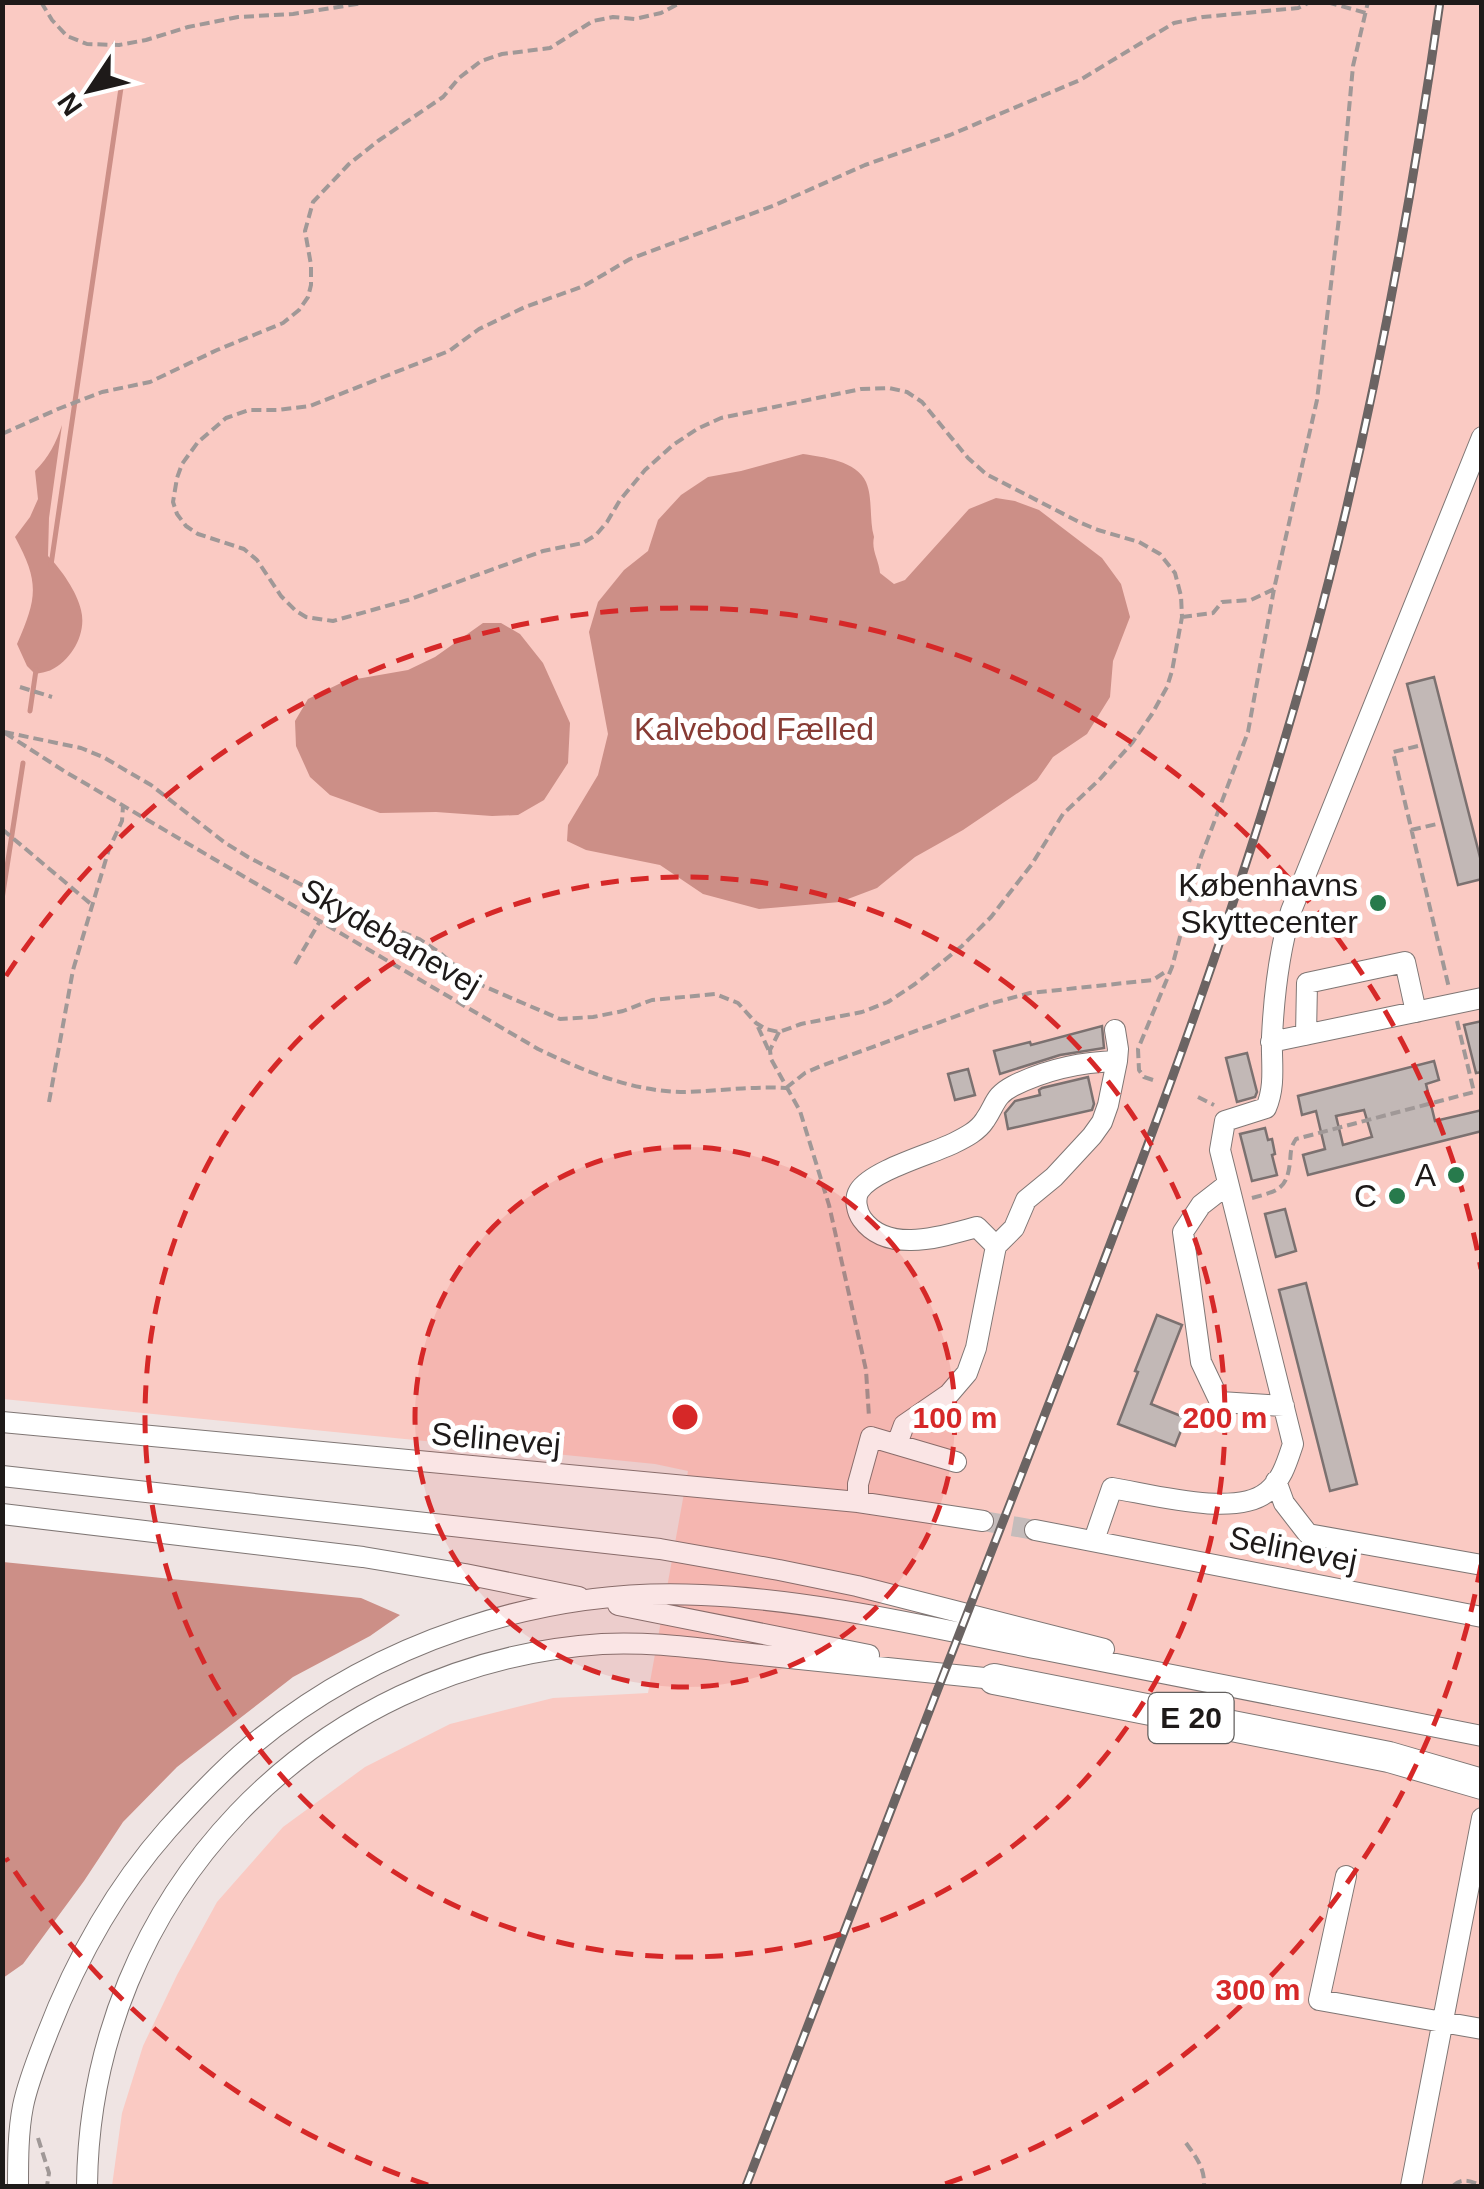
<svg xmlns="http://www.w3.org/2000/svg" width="1484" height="2189" viewBox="0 0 1484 2189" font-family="Helvetica,sans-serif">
	<rect width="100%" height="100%" fill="#efe4e3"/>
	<path fill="#facac3" d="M3,3H1481V2186H112L122,2113L143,2046L177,1975L217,1902L283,1827L365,1767L450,1724L553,1698L648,1693L688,1471L655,1464L3,1399Z"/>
	<path fill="#cc8f87" d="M62,425L49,518L48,556C61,569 77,592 81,610C87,633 72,660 51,670C50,671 36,674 35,674L27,666L17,644C37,598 40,583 15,537L30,517L38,499L35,471C49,457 56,443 62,425Z
		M803,454C823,457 857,461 866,482C873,498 869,520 874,537C871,550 879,560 880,573L894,584L905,580L969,509L996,498L1015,501L1039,510L1102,558L1121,584L1130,617L1113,661L1110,697L1087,734L1053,757L1037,780L963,830L915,857L877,888L840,902L759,909L703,894L660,865L586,850L567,841L568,825L598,775L608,734L589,632L598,602L624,570L648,551L658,520L681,495L708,477L741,471Z
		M483,623H501L520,634L543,663L570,723L568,763L544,800L518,815L492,816L436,812L380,813L330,795L310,777L296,746L295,721L308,699L345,681L408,670L435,657Z
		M3,1562L361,1598L400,1615L370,1636L293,1677L177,1767L123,1822L84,1881L23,1964L3,1978Z"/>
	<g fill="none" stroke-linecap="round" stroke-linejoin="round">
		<path stroke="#cc8f87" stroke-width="5" d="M51,565L122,81
			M30,711L36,670
			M2,899L23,763"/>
	</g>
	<path fill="#c2b8b6" stroke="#7b7170" stroke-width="2.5" fill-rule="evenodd" d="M1434,677L1482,865V879L1458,885L1407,684Z
		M1482,1021V1072L1476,1073L1464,1025Z
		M1102,1026L1104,1048L1060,1055L1000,1074L994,1051L1030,1042L1031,1045Z
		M1247,1053L1257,1092L1255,1097L1237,1102L1226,1058Z
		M1434,1061L1439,1080L1426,1084L1435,1121L1482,1110V1131L1308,1175L1303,1155L1325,1149L1316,1111L1302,1115L1298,1096ZM1364,1110L1372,1137L1343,1145L1336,1116Z
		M968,1069L975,1095L955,1100L948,1074Z
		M1088,1077L1094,1104L1092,1110L1008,1129L1005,1113L1015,1101L1040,1095L1039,1090L1042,1088Z
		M1265,1128L1268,1140L1272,1139L1275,1154L1272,1155L1277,1175L1252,1181L1240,1134Z
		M1285,1209L1296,1251L1276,1257L1265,1214Z
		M1306,1283L1357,1484L1330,1491L1279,1290Z
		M1157,1315L1182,1325L1151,1404L1186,1418L1175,1446L1118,1424L1138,1372L1135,1371Z"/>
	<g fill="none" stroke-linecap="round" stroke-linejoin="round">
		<path stroke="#c5bcbb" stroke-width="20" stroke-dasharray="20 10" stroke-linecap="butt" d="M983,1521L1035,1530"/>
		<defs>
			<path id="minor" d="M1306,1035L1307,983L1405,962L1416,1012
				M1271,1042L1482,998
				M1228,1184L1201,1205L1183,1232L1201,1362L1220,1402L1284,1406
				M996,1246L977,1227C943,1236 888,1255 862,1219C857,1212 854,1199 859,1191C872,1170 932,1154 954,1143C966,1137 978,1131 985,1120C996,1104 994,1096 1013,1086C1045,1070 1081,1062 1117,1061
				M2,1422L858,1502L983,1521
				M897,1444L904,1425L949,1394L967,1373L976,1348L996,1246L1014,1228L1026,1200L1054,1177L1092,1136L1102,1122L1108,1105L1117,1061L1118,1049L1115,1030
				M2,1476L660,1549L779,1570L857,1586L1104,1649
				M1276,1481L1284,1503L1308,1534L1482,1565
				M858,1502V1484L871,1437L956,1462
				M2,1514L363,1557L465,1574L579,1597
				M1035,1530L1482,1617
				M1094,1540L1112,1488C1150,1494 1236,1518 1267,1492C1282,1480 1287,1462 1293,1444L1220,1150L1225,1121L1266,1108C1276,1085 1271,1062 1272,1037C1274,994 1279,952 1291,911L1482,437
				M618,1605L869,1655
				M1346,1876L1319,2000L1482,2029
				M18,2186C18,2159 18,2132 23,2106C28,2082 37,2060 46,2037C75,1961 114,1890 168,1829C194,1800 221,1771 251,1746C375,1643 540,1587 702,1595C816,1600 928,1627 1040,1649C1187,1678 1334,1707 1482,1736
				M87,2186C90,1897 314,1663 602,1644C655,1641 708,1650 761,1655C838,1663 916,1671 994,1679
				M1411,2186L1482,1818"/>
			<path id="highway" d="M994,1679L1389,1757L1482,1784"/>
		</defs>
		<use href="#minor" stroke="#7f7674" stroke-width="22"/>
		<use href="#highway" stroke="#7f7674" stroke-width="32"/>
		<path stroke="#a09897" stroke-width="4" stroke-dasharray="10 5" stroke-linecap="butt" d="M41,2L52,20L67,36L87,44L119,45L146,40L188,27L238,17L293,14L370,2
			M1327,2L1366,13
			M2,434L58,409L102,392L150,382L217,350L283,323L299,310L308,297L311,285V265L305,231L313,202L349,164L378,141L443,97L459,78L481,61L502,54L550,48L593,21L613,17L635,19L661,13L682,2
			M1182,617L1213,613L1222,602L1251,600L1274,589
			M20,687L52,697
			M4,732L81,748L103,757L151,785L224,842L248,857L356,913L419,939L439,952L474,982L560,1019L593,1017L623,1011L652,1000L715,994L738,1003L756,1023L766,1029L779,1032L801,1024L862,1012L888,1002L915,984L962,946L991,917L1032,864L1063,814L1100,779L1132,743L1152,714L1167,687L1172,671L1182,617L1181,596L1175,573L1160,554L1139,542L1098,530L1081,523L986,474L968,458L922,402L907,392L889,388L861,389L721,418L697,429L673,445L645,470L620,500L607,522L596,535L583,543L543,551L408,600L333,621L306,617L296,611L281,596L257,560L244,549L198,534L186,526L177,514L173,502L177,478L182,464L198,442L226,418L249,410H278L310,406L449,351L479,329L525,307L584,286L630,259L775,205L865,165L950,135L1080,80L1174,23L1203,17L1298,8L1310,2
			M5,733L64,771L538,1049C584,1071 633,1092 685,1092C719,1091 752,1086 786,1088
			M1418,746L1393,752L1449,988
			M2,829L91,904
			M1411,830L1437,824
			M295,964L320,921
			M758,1027L769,1051
			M779,1032L770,1050L771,1059L800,1111L829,1205L866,1370L869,1417
			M1153,1080L1144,1077L1139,1070L1138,1049L1172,967L1201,857L1248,732L1274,589L1317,400L1339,218L1353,66L1368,2
			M786,1088L805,1073L821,1066L989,1004L1030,993L1153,980L1168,970
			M1198,1097L1214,1105
			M49,1102L73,970L109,849L122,821L123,806
			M1252,1198C1277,1191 1287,1190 1290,1162C1291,1152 1290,1148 1296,1139L1474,1092L1457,1021
			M38,2138L49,2173L47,2186
			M1186,2143C1196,2157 1205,2168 1204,2186
			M1453,2186C1462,2177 1471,2181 1482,2186"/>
		<use href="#minor" stroke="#fff" stroke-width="20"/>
		<use href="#highway" stroke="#fff" stroke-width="30"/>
		<defs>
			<path id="rail" d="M746,2186C832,1964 917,1741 1004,1519C1116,1232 1229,945 1311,648C1369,436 1409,219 1440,2"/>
		</defs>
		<use href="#rail" stroke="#6b6463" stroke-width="9"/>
		<use href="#rail" stroke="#fff" stroke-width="5" stroke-dasharray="15" stroke-linecap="butt"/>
	</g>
	<circle cx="685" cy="1417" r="270" fill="#d62828" fill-opacity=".12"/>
	<g fill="none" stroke="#d62828" stroke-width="5" stroke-dasharray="18 12">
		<circle cx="685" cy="1417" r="270"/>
		<circle cx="685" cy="1417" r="540"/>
		<path d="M1481 1565A810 810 0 0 1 942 2185M428 2185A810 810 0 0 1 6 1858M6 976A810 810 0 0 1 1481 1269"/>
	</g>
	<g fill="#277a4c" stroke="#fff" stroke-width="4">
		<circle cx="1378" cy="903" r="10"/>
		<circle cx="1456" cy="1175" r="10"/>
		<circle cx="1397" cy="1196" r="10"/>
	</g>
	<g text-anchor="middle" stroke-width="10" stroke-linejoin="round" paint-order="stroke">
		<rect fill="#fff" stroke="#625f5e" stroke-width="2.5" x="1148.5" y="1693" width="85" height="50" rx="8"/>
		<g font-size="30" font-weight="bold" fill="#1e1a19">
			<text x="1191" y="1728">E 20</text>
		</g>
		<g font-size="32" fill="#873b34" stroke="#fff">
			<text x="754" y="740">Kalvebod Fælled</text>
		</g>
		<g font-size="32" fill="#1e1a19" stroke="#fff" text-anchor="end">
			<text x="1358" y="896">Københavns<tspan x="1358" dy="37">Skyttecenter</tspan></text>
			<text x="1436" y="1186">A</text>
			<text x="1377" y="1207">C</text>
		</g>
		<g font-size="32" fill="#1e1a19" stroke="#fff">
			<text transform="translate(391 937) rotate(30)" y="11">Skydebanevej</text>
			<text transform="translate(496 1439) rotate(5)" y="11">Selinevej</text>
			<text transform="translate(1293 1549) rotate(11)" y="11">Selinevej</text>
		</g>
	</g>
	<circle cx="685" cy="1417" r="15" fill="#d62828" stroke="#fff" stroke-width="5"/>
	<g font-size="30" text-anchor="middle" font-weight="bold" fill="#d62828" stroke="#fff" stroke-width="10" stroke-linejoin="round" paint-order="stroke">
		<text x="955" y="1428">100 m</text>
		<text x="1225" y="1428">200 m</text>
		<text x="1258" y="2000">300 m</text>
	</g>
	<rect width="1484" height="2189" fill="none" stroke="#1e1a19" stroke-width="10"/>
	<g transform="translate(90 90) rotate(235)" stroke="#ffffff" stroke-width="8" paint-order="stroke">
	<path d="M0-8L18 38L0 25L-18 38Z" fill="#1e1a19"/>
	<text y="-15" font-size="28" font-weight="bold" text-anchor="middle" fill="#1e1a19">N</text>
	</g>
</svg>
